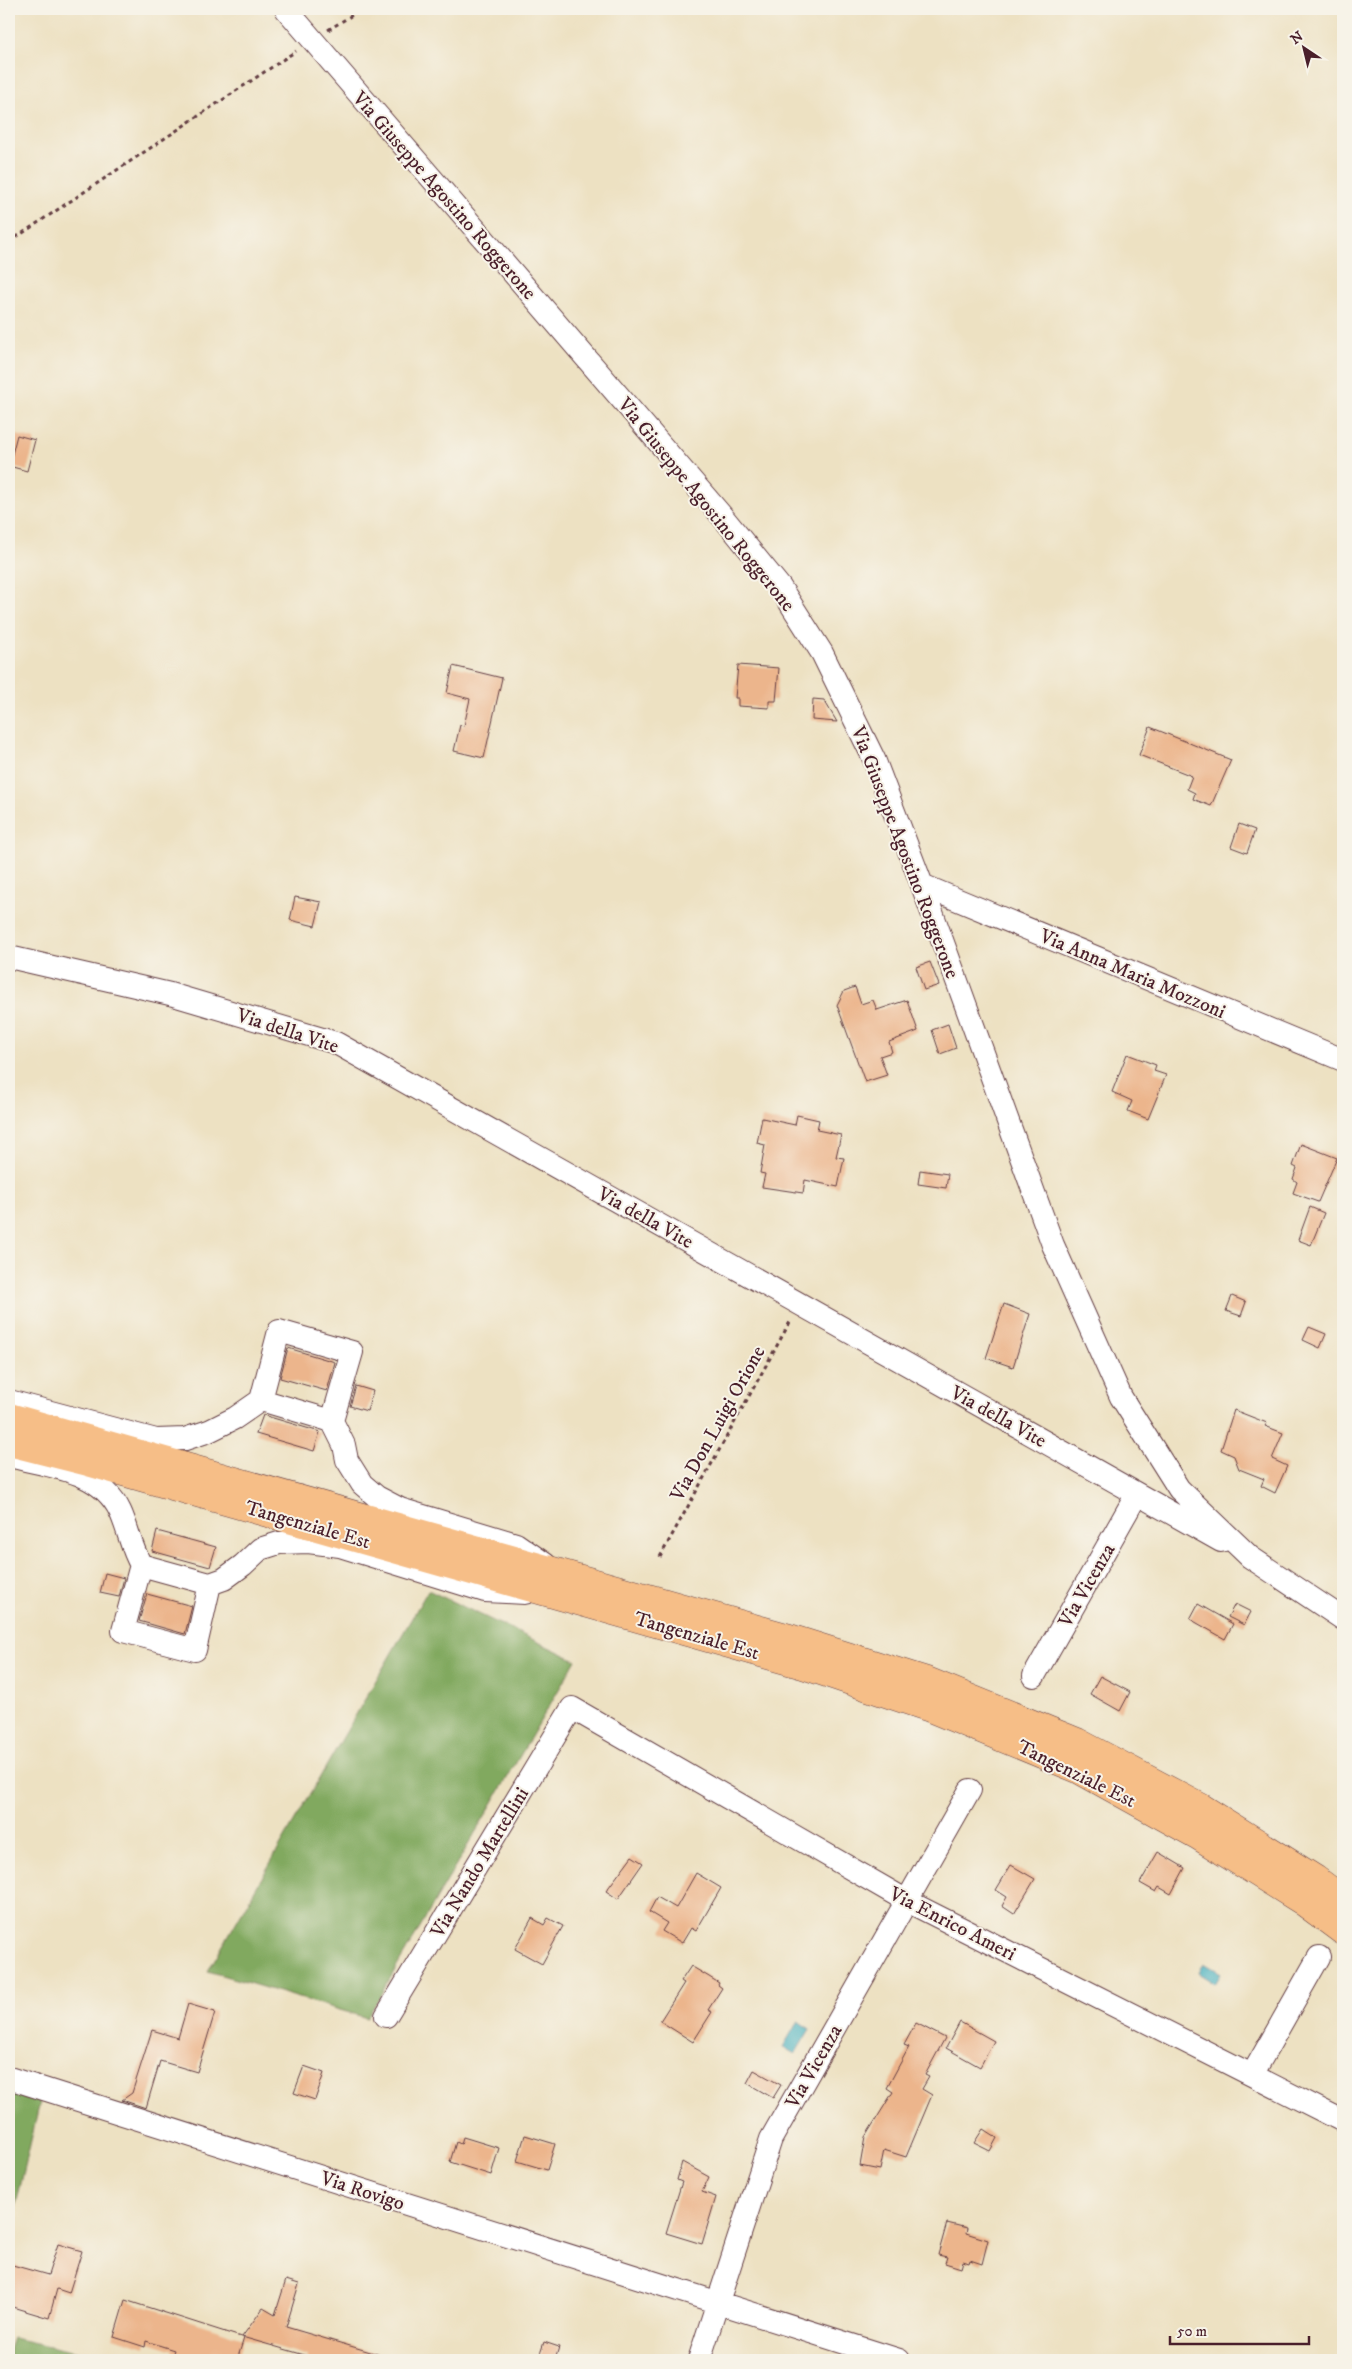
<svg xmlns="http://www.w3.org/2000/svg" width="1352" height="2369" viewBox="0 0 1352 2369" font-family="'IM FELL DW Pica',serif">
	<rect width="100%" height="100%" fill="#f7f3e8"/>
	<filter id="ink" filterUnits="userSpaceOnUse"><feTurbulence type="fractalNoise" baseFrequency=".02" numOctaves="2"/><feDisplacementMap in="SourceGraphic" scale="10" xChannelSelector="R" yChannelSelector="G"/><feConvolveMatrix kernelMatrix="1 2 1 2 8 2 1 2 1" color-interpolation-filters="sRGB"/></filter>
	<filter id="wash" filterUnits="userSpaceOnUse"><feTurbulence type="fractalNoise" baseFrequency=".0096" numOctaves="4" result="noise"/><feDisplacementMap in="SourceGraphic" scale="20" xChannelSelector="R" yChannelSelector="G"/><feGaussianBlur stdDeviation="1.12" result="paint"/><feColorMatrix in="noise" values="0 0 0 0 0 0 0 0 0 0 0 0 0 0 0 0 0 1.4 0 .05"/><feComposite in="paint" operator="in"/></filter>
	<g filter="url(#wash)">
		<rect width="100%" height="100%" fill="#ede1c2"/>
		<path fill="#81a95f" stroke="#666445" d="M428,1590L576,1660L367,2018L208,1971Z
			M9,2093L40,2102L12,2222L9,2221Z
			M13,2338L114,2360H9V2349Z"/>
		<path fill="#40aebd" stroke="#456674" d="M1204,1963L1221,1973L1215,1983L1199,1973Z
			M798,2021L810,2029L795,2054L783,2047Z"/>
		<g id="blocks">
			<path fill="#ecb58c" d="M17,435L35,440L27,471L9,466Z
				M738,665L779,668L776,701H769V708L738,706V698H735Z
				M453,666L502,678L484,758L454,751L460,725L464,726L470,699L447,693Z
				M813,699L824,700L837,722L812,720Z
				M1150,727L1231,760L1211,806L1193,799L1195,793L1187,789L1192,776L1139,755Z
				M1239,824L1255,830L1247,853L1231,847Z
				M295,897L321,902L315,926L290,920Z
				M930,962L939,985L924,990L916,967Z
				M855,987L861,1004L873,1000L877,1010L907,1000L918,1031L889,1042L892,1052L880,1056L887,1075L865,1082L837,1005L844,991Z
				M948,1024L956,1048L940,1054L932,1030Z
				M1127,1054L1156,1065L1154,1071L1166,1075L1148,1119L1128,1111L1132,1101L1112,1092Z
				M797,1115L819,1120L817,1130L841,1135L836,1157L844,1158L838,1187L805,1180L803,1193L762,1187L765,1174L760,1173L765,1145L757,1143L762,1118L795,1125Z
				M1301,1144L1337,1158L1318,1202L1293,1193L1297,1182L1293,1179L1297,1168L1293,1166Z
				M920,1170L948,1174L946,1188L918,1184Z
				M1310,1207L1324,1213L1311,1245L1298,1240Z
				M1232,1296L1246,1302L1241,1316L1226,1311Z
				M1004,1304L1030,1314L1013,1367L986,1358Z
				M1309,1327L1326,1334L1320,1348L1303,1340Z
				M288,1348L335,1362L327,1391L280,1378Z
				M356,1386L373,1391L367,1411L350,1406Z
				M1234,1410L1267,1423L1265,1426L1283,1433L1272,1459L1287,1466L1275,1493L1261,1486L1264,1479L1239,1469L1234,1456L1221,1450Z
				M263,1415L320,1432L314,1451L256,1434Z
				M157,1531L216,1547L210,1567L152,1551Z
				M105,1573L124,1578L119,1597L100,1593Z
				M147,1594L192,1606L185,1634L139,1621Z
				M1198,1604L1233,1624L1225,1639L1190,1619Z
				M1235,1604L1251,1612L1244,1625L1228,1617Z
				M1100,1676L1130,1692L1120,1711L1090,1694Z
				M1158,1852L1185,1868L1171,1894L1159,1887L1156,1892L1140,1883Z
				M632,1856L643,1863L618,1899L606,1891Z
				M1011,1865L1035,1879L1014,1914L1002,1906L1007,1897L996,1890Z
				M696,1873L721,1888L696,1931L691,1928L682,1943L662,1931L667,1923L649,1912L657,1897L676,1908Z
				M532,1918L544,1925L548,1918L563,1926L542,1964L515,1949Z
				M691,1966L719,1983L718,1985L722,1988L708,2010L712,2012L693,2042L660,2021L684,1983L681,1981Z
				M188,2004L215,2012L197,2072L160,2061L146,2108L122,2100L132,2093L152,2030L178,2038Z
				M960,2022L994,2041L980,2067L946,2048Z
				M916,2023L945,2038L925,2075L929,2077L922,2089L932,2095L906,2157L884,2150L880,2170L860,2166L865,2137L893,2092L887,2088L909,2047L904,2045Z
				M304,2066L324,2073L315,2100L294,2093Z
				M754,2070L781,2085L773,2098L747,2083Z
				M983,2129L997,2138L990,2151L974,2143Z
				M525,2135L555,2144L547,2170L517,2161Z
				M463,2137L499,2148L491,2175L450,2162L456,2142L461,2144Z
				M682,2162L709,2177L702,2192L716,2197L702,2244L666,2233L682,2182L677,2180Z
				M947,2223L967,2228L966,2233L988,2240L982,2264L970,2260L969,2263L963,2261L961,2268L945,2263L947,2257L938,2255Z
				M58,2244L82,2251L69,2293L57,2289L49,2318L9,2306V2264L48,2275Z
				M286,2280L299,2284L286,2327L384,2356L383,2360H307L308,2356L242,2337L263,2308L275,2315Z
				M125,2300L244,2338L237,2360L220,2356L219,2360H170L174,2350L146,2341L145,2347L114,2337Z
				M544,2342L559,2347L555,2360H538Z"/>
		</g>
	</g>
	<g filter="url(#ink)">
		<use href="#blocks" fill-opacity="0" stroke="#623c42" stroke-width="1"/>
		<g fill="none" stroke-linecap="round" stroke-linejoin="round">
			<defs>
				<path id="minor" d="M286,9L722,516L780,587L822,653L874,759L922,885L1053,1245L1121,1397L1179,1489L1250,1557L1343,1619
					M922,885L1343,1060
					M9,957L170,994L336,1043L1221,1541
					M261,1400L279,1331L352,1352L332,1421
					M9,1401L156,1440L185,1439L209,1431L235,1418L261,1400L332,1421L344,1445L347,1460L362,1484L377,1497L400,1509L516,1544L545,1564
					M9,1456C49,1467 100,1469 120,1511C128,1528 131,1548 141,1565L210,1584L224,1579L243,1565L260,1549L279,1543L308,1542L340,1546L485,1591L525,1593
					M141,1565L123,1631L195,1650L210,1584
					M1034,1676L1137,1494
					M386,2016L572,1708L907,1901L1343,2121
					M1252,2075L1319,1957
					M9,2078L899,2360
					M699,2360L771,2139L970,1790"/>
				<path id="highway" d="M9,1417L793,1639L927,1681L1077,1742L1202,1808L1315,1879L1343,1900
					M9,1442L88,1462L803,1665L930,1708L1078,1769L1197,1835L1304,1902L1343,1931"/>
			</defs>
			<use href="#minor" stroke="#623c42" stroke-width="24"/>
			<use href="#highway" stroke="#623c42" stroke-width="29"/>
			<path stroke="#623c42" stroke-width="3" stroke-dasharray="4 4" stroke-linecap="butt" d="M328,30L362,9
				M9,242L296,51
				M660,1557L790,1322"/>
			<use href="#minor" stroke="#fff" stroke-width="22"/>
			<use href="#highway" stroke="#f6be87" stroke-width="28"/>
		</g>
	</g>
	<g text-anchor="middle" stroke-width="4" stroke-linejoin="round" paint-order="stroke">
		<g font-size="20" fill="#4a1f2b" stroke="#f7f3e8">
			<text transform="translate(445 195) rotate(49)" y="7">Via Giuseppe Agostino Roggerone</text>
			<text transform="translate(707 504) rotate(51)" y="7">Via Giuseppe Agostino Roggerone</text>
			<text transform="translate(906 852) rotate(69)" y="7">Via Giuseppe Agostino Roggerone</text>
			<text transform="translate(1133 973) rotate(23)" y="7">Via Anna Maria Mozzoni</text>
			<text transform="translate(288 1030) rotate(18)" y="7">Via della Vite</text>
			<text transform="translate(646 1217) rotate(29)" y="7">Via della Vite</text>
			<text transform="translate(999 1416) rotate(29)" y="7">Via della Vite</text>
			<text transform="translate(717 1423) rotate(-61)" y="7">Via Don Luigi Orione</text>
			<text transform="translate(308 1524) rotate(16)" y="7">Tangenziale Est</text>
			<text transform="translate(1086 1585) rotate(-60)" y="7">Via Vicenza</text>
			<text transform="translate(697 1635) rotate(16)" y="7">Tangenziale Est</text>
			<text transform="translate(1077 1773) rotate(26)" y="7">Tangenziale Est</text>
			<text transform="translate(479 1862) rotate(-59)" y="7">Via Nando Martellini</text>
			<text transform="translate(953 1923) rotate(27)" y="7">Via Enrico Ameri</text>
			<text transform="translate(813 2066) rotate(-60)" y="7">Via Vicenza</text>
			<text transform="translate(363 2190) rotate(18)" y="7">Via Rovigo</text>
		</g>
	</g>
	<rect width="1352" height="2369" fill="none" stroke="#f7f3e8" stroke-width="30"/>
	<g transform="translate(1304 48) rotate(325)" stroke="#f7f3e8" stroke-width="4" paint-order="stroke">
	<path d="M0-4L9 19L0 12L-9 19Z" fill="#4a1f2b"/>
	<text y="-8" font-size="14" font-weight="bold" text-anchor="middle" fill="#4a1f2b">N</text>
	</g>
	<path d="M1170 2336v8h139v-8" fill="none" stroke="#4a1f2b" stroke-width="2.5"/>
	<text x="1177" y="2336" font-size="15" fill="#4a1f2b" stroke="#f7f3e8" stroke-width="4" paint-order="stroke">50 m</text>
</svg>
